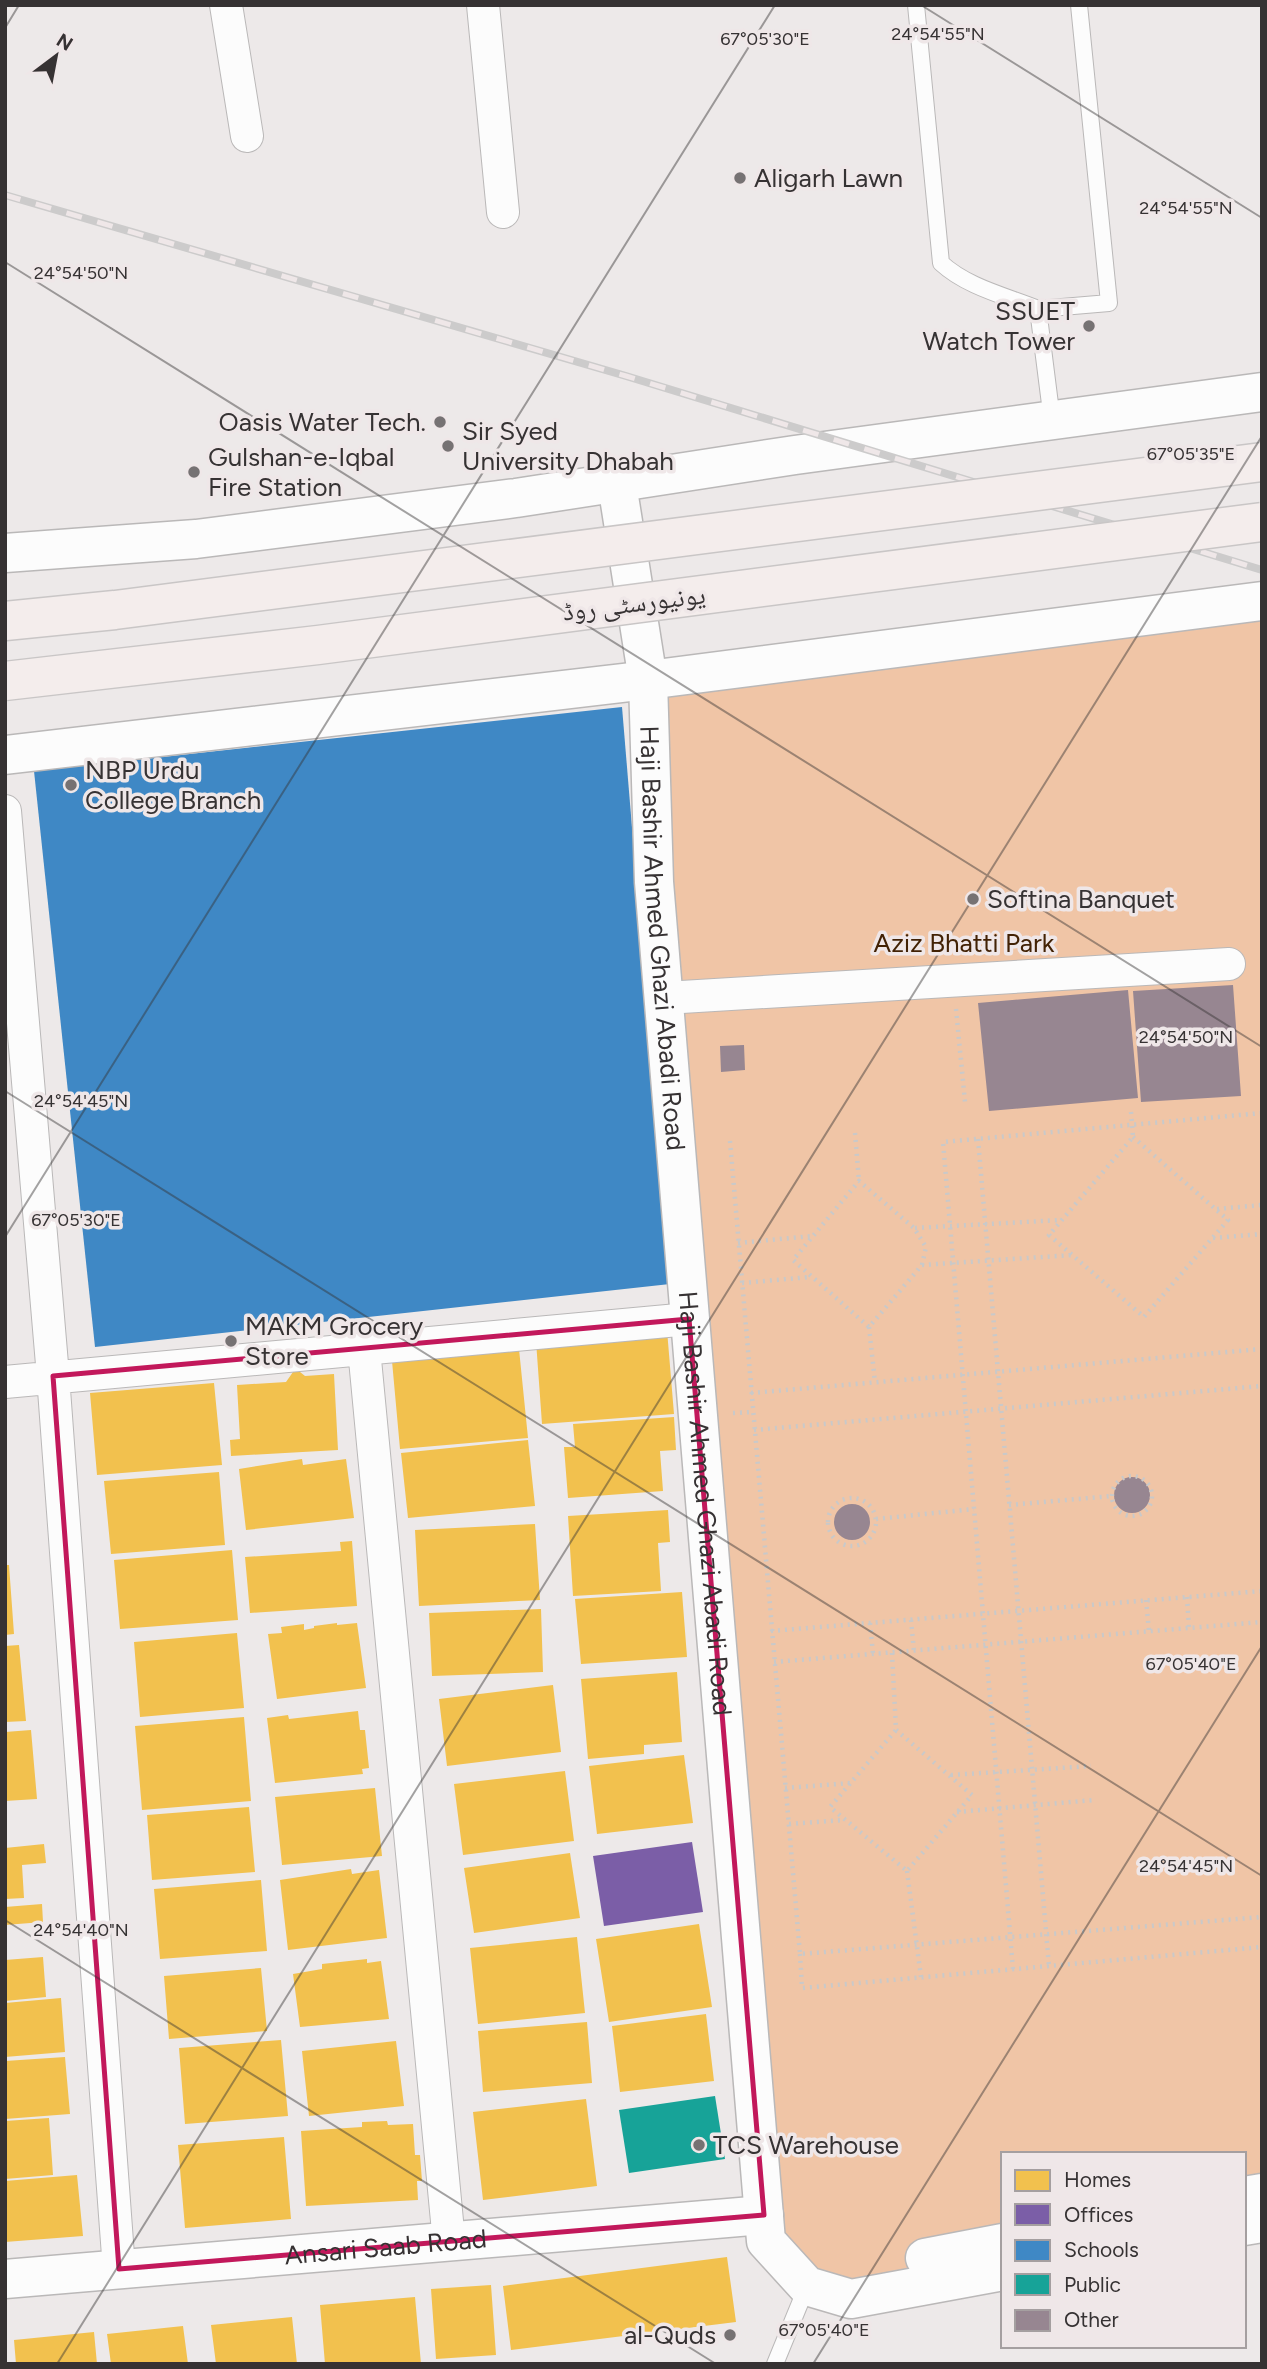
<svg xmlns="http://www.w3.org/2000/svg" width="1267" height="2369" viewBox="0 0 1267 2369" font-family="Figtree,'Noto Naskh Arabic',sans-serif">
	<rect width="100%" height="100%" fill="#ede9e9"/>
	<path fill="#f0c5a6" d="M1262,599V2212L1244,2216V2154H1003V2266L808,2285L765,2216L644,682Z"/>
	<path fill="#f2c14e" d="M667,1330L674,1414L542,1424L536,1341Z
		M519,1349L528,1438L400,1449L392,1361Z
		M293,1372H300L305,1376L334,1374L338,1450L231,1456L230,1440L240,1439L237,1385L286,1382Z
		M214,1383L222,1465L97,1475L90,1393Z
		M674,1417L676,1450L660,1451L663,1491L568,1498L564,1447H575L573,1424Z
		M528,1440L535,1506L408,1518L401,1453Z
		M302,1459L303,1465L346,1459L354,1518L246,1530L239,1469Z
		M219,1472L225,1545L111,1554L104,1481Z
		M668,1510L670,1542L658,1543L661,1591L573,1596L568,1516Z
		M535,1524L540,1600L419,1606L415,1530Z
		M352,1541L357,1606L250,1613L245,1557L341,1551L340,1542Z
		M232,1550L238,1620L120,1629L114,1560Z
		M5,1565H9L14,1634L5,1635Z
		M682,1592L687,1657L581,1664L575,1599Z
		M541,1609L543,1672L432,1676L429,1613Z
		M337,1623V1625L357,1623L366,1688L277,1699L268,1634L282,1633L281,1627L304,1624V1630L314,1628V1626Z
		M237,1633L244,1708L140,1717L134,1642Z
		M19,1645L26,1721L5,1722V1646Z
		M677,1672L682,1742L644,1745V1754L588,1759L581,1679Z
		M553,1685L561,1752L447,1766L439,1699Z
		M358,1711L360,1730H365L369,1768L362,1769L363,1774L275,1783L267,1718L288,1715L289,1719Z
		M244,1717L251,1801L142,1810L135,1726Z
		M31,1730L37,1799L5,1801V1732Z
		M684,1755L693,1823L597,1834L589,1766Z
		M565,1771L574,1841L463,1855L454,1784Z
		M375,1788L382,1856L282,1865L275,1797Z
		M249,1807L255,1872L152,1880L147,1815Z
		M44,1844L46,1863L22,1865L24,1898L5,1899V1848Z
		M570,1853L580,1918L474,1933L464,1868Z
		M351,1869L352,1874L379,1870L387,1938L288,1950L280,1880Z
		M261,1880L267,1951L160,1959L154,1889Z
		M42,1904L43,1922L5,1925V1907Z
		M699,1924L712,2007L609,2022L596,1939Z
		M577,1937L585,2013L478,2024L470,1948Z
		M43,1957L46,1997L5,2001V1960Z
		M367,1959V1963L381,1961L389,2019L300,2027L293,1974L322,1969V1964Z
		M261,1968L267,2031L169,2039L164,1976Z
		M61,1998L65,2052L5,2057V2003Z
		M706,2014L714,2081L620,2092L612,2026Z
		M587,2022L592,2083L483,2092L478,2031Z
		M281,2040L288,2116L185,2124L179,2048Z
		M396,2041L404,2106L309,2116L302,2051Z
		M65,2057L70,2114L5,2119V2061Z
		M586,2099L597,2186L483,2200L473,2112Z
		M49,2118L53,2175L5,2179V2121Z
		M387,2121L388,2125L413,2124L415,2155H420L422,2181H417L418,2200L306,2206L301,2131L362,2127V2122Z
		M284,2137L291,2219L185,2228L178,2145Z
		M77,2175L83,2236L5,2242V2181Z
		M727,2257L736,2322L511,2350L503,2286Z
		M491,2285L496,2355L436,2359L431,2289Z
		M415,2297L421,2364H325L320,2305Z
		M292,2317L297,2364H216L211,2325Z
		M183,2326L188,2364H111L107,2334Z
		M94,2332L97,2364H16L14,2340Z"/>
	<path fill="#7b5ea7" d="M692,1842L703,1912L604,1926L593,1856Z"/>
	<path fill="#3f88c5" d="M622,707L670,1284L95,1347L34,771Z"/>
	<path fill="#17a398" d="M715,2096L725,2159L629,2173L619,2110Z"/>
	<path fill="#978691" d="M1233,985L1241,1096L1141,1102L1133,991Z
		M1128,990L1138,1098L989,1111L978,1003Z
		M744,1045L745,1070L721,1072L720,1046Z
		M1114 1495a18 18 0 1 1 36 0a18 18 0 1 1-36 0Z
		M834 1522a18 18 0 1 1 36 0a18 18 0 1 1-36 0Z"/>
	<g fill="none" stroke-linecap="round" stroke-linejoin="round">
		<defs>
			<path id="lane" d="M916,5L941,263C967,287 1006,296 1038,309L1052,420
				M1038,309L1109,303L1079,5
				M775,2364L807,2286"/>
			<path id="street" d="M226,5L247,136
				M483,5L503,212
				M5,811L53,1376L119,2269
				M665,998L1229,964
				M364,1349L449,2242
				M5,1382L689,1319"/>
			<g id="secondary">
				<path id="s1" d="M617,484L648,680L654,882L766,2241L807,2286L851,2299L1003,2271"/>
				<path d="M5,553L196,539L516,498L795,455L1262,392"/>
				<path d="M5,755L648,680L1262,601"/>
				<path d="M1244,2196L1262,2193"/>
				<path d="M1244,2226L1262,2223"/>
				<path d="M925,2258L1003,2243"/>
				<path id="s2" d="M5,2279L764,2215"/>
			</g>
		</defs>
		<use href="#lane" stroke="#bab8b8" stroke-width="18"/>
		<use href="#street" stroke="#bab8b8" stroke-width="34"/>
		<use href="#secondary" stroke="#bab8b8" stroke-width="41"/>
		<path stroke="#c9c9c9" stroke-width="4.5" stroke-dasharray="2 5" stroke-linecap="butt" d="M956,1009L965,1102
			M1131,1112L1133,1137
			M855,1133L859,1181
			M1133,1137L1228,1220L1144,1317L1049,1235Z
			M978,1139L1049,1966
			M730,1141L800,1954L1262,1917
			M1217,1209L1262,1205
			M915,1228L1061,1220
			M1213,1238L1262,1234
			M738,1243L812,1236
			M922,1265L926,1247L914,1228L859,1181L793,1260L869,1327L922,1265L1073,1255
			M742,1283L810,1277
			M869,1327L875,1382
			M751,1393L1262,1349
			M733,1413L753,1412
			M754,1430L1262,1386
			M1112 1496a20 20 0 1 1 40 0a20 20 0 1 1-40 0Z
			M828 1522a24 24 0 1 1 48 0a24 24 0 1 1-48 0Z
			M1009,1505L1112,1496
			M876,1519L974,1509
			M1187,1597L1189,1628
			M1146,1600L1149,1631
			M911,1620L914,1651
			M870,1623L873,1654
			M771,1631L1262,1591
			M892,1653L896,1730
			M774,1662L1262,1622
			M896,1730L972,1795L907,1871L830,1807Z
			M951,1775L1091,1766
			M785,1788L851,1783
			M957,1812L1094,1800
			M789,1824L845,1820
			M907,1871L921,1977
			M800,1954L802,1988L1262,1947
			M1013,1969L943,1142L1262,1113"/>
		<use href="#lane" stroke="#fcfcfc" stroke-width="16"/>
		<use href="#street" stroke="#fcfcfc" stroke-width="32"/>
		<use href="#secondary" stroke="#fcfcfc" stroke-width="38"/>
		<defs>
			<path id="rail" d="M5,195L626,376L1262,570"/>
		</defs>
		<use href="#rail" stroke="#cccbcb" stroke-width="8"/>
		<use href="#rail" stroke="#efe7e8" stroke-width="5" stroke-dasharray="16" stroke-linecap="butt"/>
		<defs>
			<path id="primary-bridge" d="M5,621L115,610L1262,462
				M5,681L318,645L1262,522"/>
		</defs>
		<use href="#primary-bridge" stroke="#c9c6c6" stroke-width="41" stroke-linecap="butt"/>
		<use href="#primary-bridge" stroke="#f4edec" stroke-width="38"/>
	</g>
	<path fill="none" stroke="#c2185b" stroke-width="5" stroke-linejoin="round" d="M689,1319L764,2215L119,2269L53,1376Z"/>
	<path fill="none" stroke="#363233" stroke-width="2" stroke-opacity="0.45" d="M921,5L1262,218M5,28L19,5M5,262L1262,1047M5,1091L1262,1876M5,1237L775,5M5,1920L716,2364M57,2364L1262,436M813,2364L1262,1646"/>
	<g fill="#767273" stroke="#efe7e8" stroke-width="2.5">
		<circle cx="740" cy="178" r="7"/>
		<circle cx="1089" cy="326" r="7"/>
		<circle cx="440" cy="422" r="7"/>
		<circle cx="448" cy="446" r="7"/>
		<circle cx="194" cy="472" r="7"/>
		<circle cx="71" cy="785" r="7"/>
		<circle cx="973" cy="899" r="7"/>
		<circle cx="231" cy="1341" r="7"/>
		<circle cx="699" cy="2145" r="7"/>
		<circle cx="730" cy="2335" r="7"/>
	</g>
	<g text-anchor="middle" stroke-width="7" stroke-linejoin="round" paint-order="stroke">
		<g font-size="26" fill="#363233" stroke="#efe7e8" text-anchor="start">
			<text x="754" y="187">Aligarh Lawn</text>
			<text x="1075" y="320" text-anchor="end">SSUET<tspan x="1075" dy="30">Watch Tower</tspan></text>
			<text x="426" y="431" text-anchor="end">Oasis Water Tech.</text>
			<text x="462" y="440">Sir Syed<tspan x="462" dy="30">University Dhabah</tspan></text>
			<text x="208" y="466">Gulshan-e-Iqbal<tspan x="208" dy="30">Fire Station</tspan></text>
			<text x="85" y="779">NBP Urdu<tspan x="85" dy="30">College Branch</tspan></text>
			<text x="987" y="908">Softina Banquet</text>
			<text x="245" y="1335">MAKM Grocery<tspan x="245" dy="30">Store</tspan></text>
			<text x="713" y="2154">TCS Warehouse</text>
			<text x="716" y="2344" text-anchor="end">al-Quds</text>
		</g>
		<g font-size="26" fill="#363233" stroke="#efe7e8">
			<text transform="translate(634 603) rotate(-7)" y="9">یونیورسٹی روڈ</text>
			<text dy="9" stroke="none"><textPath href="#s1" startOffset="457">Haji Bashir Ahmed Ghazi Abadi Road</textPath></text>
			<text dy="9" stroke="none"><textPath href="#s1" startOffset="1024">Haji Bashir Ahmed Ghazi Abadi Road</textPath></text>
			<text dy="9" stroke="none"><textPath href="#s2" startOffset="382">Ansari Saab Road</textPath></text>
		</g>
		<g font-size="26" fill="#422205" stroke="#efe7e8">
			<text x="964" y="952">Aziz Bhatti Park</text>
		</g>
	</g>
	<g font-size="18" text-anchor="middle" fill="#363233" stroke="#efe7e8" stroke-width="7" stroke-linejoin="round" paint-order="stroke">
		<text x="938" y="40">24°54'55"N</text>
		<text x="765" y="45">67°05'30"E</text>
		<text x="1186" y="214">24°54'55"N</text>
		<text x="81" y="279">24°54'50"N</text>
		<text x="1191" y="460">67°05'35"E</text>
		<text x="1186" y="1043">24°54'50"N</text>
		<text x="81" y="1107">24°54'45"N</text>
		<text x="76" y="1226">67°05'30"E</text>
		<text x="1191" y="1670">67°05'40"E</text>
		<text x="1186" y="1872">24°54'45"N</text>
		<text x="81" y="1936">24°54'40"N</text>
		<text x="824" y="2336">67°05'40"E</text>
	</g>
	<rect width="1267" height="2369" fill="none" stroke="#363233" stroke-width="14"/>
	<rect x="1001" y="2152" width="245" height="196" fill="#efe7e8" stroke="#a59fa0" stroke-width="2"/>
	<rect x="1015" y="2170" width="35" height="21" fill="#f2c14e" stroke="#a59fa0" stroke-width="2"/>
	<text x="1064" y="2187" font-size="21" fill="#363233">Homes</text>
	<rect x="1015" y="2204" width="35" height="21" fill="#7b5ea7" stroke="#a59fa0" stroke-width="2"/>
	<text x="1064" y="2222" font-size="21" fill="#363233">Offices</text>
	<rect x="1015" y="2240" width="35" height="21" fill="#3f88c5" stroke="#a59fa0" stroke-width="2"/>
	<text x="1064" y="2257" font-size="21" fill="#363233">Schools</text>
	<rect x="1015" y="2274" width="35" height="21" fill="#17a398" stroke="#a59fa0" stroke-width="2"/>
	<text x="1064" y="2292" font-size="21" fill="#363233">Public</text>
	<rect x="1015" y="2310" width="35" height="21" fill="#978691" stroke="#a59fa0" stroke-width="2"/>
	<text x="1064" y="2327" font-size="21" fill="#363233">Other</text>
	<g transform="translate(56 56) rotate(32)" stroke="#efe7e8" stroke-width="5" paint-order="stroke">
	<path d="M0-5L12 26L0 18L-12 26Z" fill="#363233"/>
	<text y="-10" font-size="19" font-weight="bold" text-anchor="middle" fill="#363233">N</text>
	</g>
</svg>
